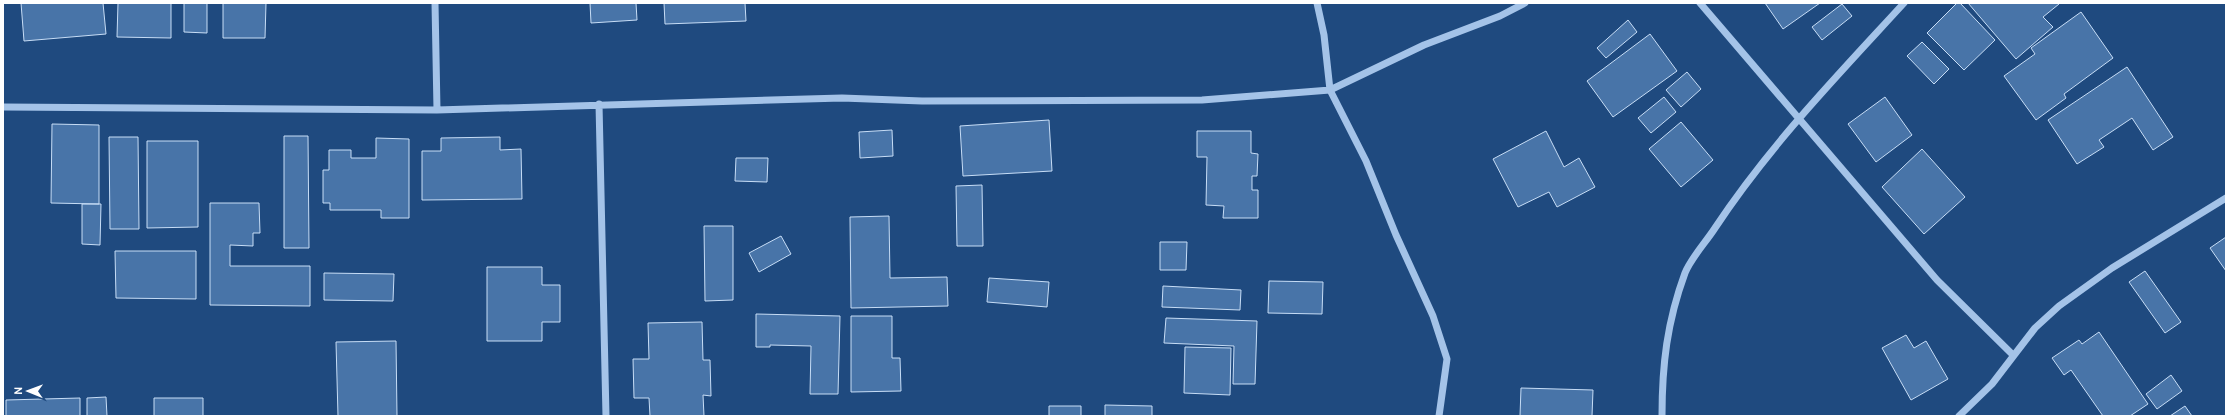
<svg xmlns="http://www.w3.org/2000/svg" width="2229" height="419" viewBox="0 0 2229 419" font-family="Cabin,sans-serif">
	<rect width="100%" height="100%" fill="#1f4a7f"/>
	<path fill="#4874a8" stroke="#c7ddf6" d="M21,3H103L106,34L24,41Z
		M118,3H171V38L117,37Z
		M184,3H207V33L184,32Z
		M223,3H266L265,38H223Z
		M590,3H636L637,20L591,23Z
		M664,3H745L746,21L665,24Z
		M1765,3H1820L1783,29Z
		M1957,3H1960L1995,40L1964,70L1927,33Z
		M1968,3H2058L2059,4L2043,17L2053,27L2016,59Z
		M1842,4L1852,16L1822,40L1812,27Z
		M2081,12L2113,58L2064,94L2066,98L2036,120L2004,76L2035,54L2031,48Z
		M1628,20L1637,32L1606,58L1597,48Z
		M1650,34L1677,71L1613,117L1587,81Z
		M1922,42L1949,69L1934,84L1907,56Z
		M2127,67L2173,137L2153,150L2132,118L2099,140L2104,147L2077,164L2048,120Z
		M1687,72L1701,89L1681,107L1666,90Z
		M1664,97L1676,112L1651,133L1638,118Z
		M1885,97L1912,135L1876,162L1848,124Z
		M1049,120L1052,171L963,176L960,126Z
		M1681,122L1713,160L1681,187L1649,149Z
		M52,124L99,125V204L51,203Z
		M892,130L893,156L860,158L859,132Z
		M1197,131H1251V153L1258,154L1257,176H1252V190H1258V218H1223L1224,206L1206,205L1207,157H1197Z
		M1546,131L1564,167L1579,158L1595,187L1557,207L1549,192L1518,207L1493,159Z
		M284,136H308L309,248H284Z
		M109,137H138L139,229H110Z
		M500,137V150L521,149L522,199L422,200V151H441V138Z
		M376,138L409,139V218H381V210H330V203H323V170H329V150H351V158H376Z
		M147,141H198V227L147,228Z
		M1922,149L1965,197L1924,234L1882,187Z
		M736,158H768L767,182L735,181Z
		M982,185L983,246H957L956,186Z
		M210,203H259L260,233H253V246L230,245V266H310V306L210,305Z
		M82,204H101L100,245L82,244Z
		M889,216L890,278L947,277L948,306L851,308L850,217Z
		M704,226H733V300L705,301Z
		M781,236L791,254L759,272L749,253Z
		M2226,237V271L2210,248Z
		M1160,242H1187L1186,270H1160Z
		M115,251H196V299L116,298Z
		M487,267H542V285H560V322H542V341H487Z
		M2145,271L2181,322L2165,333L2129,282Z
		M324,273L394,274L393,301L324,300Z
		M989,278L1049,282L1047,307L987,302Z
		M1269,281L1323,282L1322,314L1268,313Z
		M1163,286L1241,290L1240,310L1162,307Z
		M756,314L840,316L838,394H810L811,346L770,345V347H756Z
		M851,316H892V358H900L901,391L851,392Z
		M1166,318L1257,321L1255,384H1233L1234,346L1164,343Z
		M702,322L703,360H710L711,396L703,395L704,416H650L649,398H634L633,359H649L648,323Z
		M2099,332L2148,404L2130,416H2103L2071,370L2064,375L2052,358L2079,340L2082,344Z
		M1906,335L1914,348L1926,341L1948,379L1911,400L1882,348Z
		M396,341L397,416H338L336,342Z
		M1185,347L1231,348L1230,395L1184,393Z
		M2171,375L2182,391L2157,409L2146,394Z
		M1521,388L1593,390L1592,416H1520Z
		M106,397L107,416H87V398Z
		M80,398V416H6V400Z
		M154,398H203V416H154Z
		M1105,405L1152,406V416H1105Z
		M1049,406H1081V416H1049Z
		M2185,406L2192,416H2170Z"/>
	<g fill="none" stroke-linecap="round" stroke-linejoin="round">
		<path stroke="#a4c3e8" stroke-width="7" d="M435,3L437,110
			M1317,3L1324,35L1330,90L1366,161L1396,235L1433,316L1447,359L1439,416
			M1700,3L1937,280L2013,355
			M599,104L606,416
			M3,107L437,110L842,98L922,101L1202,100L1330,90L1424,45L1500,16L1525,3
			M1662,416C1662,365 1667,322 1685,273C1691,258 1706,242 1715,228C1769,146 1838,75 1904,3
			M1959,416L1992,384L2035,328L2059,306L2112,268L2226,198"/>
	</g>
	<rect width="2229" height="419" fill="none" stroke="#ffffff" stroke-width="8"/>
	<g transform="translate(28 391) rotate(271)" stroke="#1f4a7f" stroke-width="3" paint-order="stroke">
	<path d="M0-3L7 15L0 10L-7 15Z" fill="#ffffff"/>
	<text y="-6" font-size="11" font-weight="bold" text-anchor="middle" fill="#ffffff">N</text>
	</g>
</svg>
